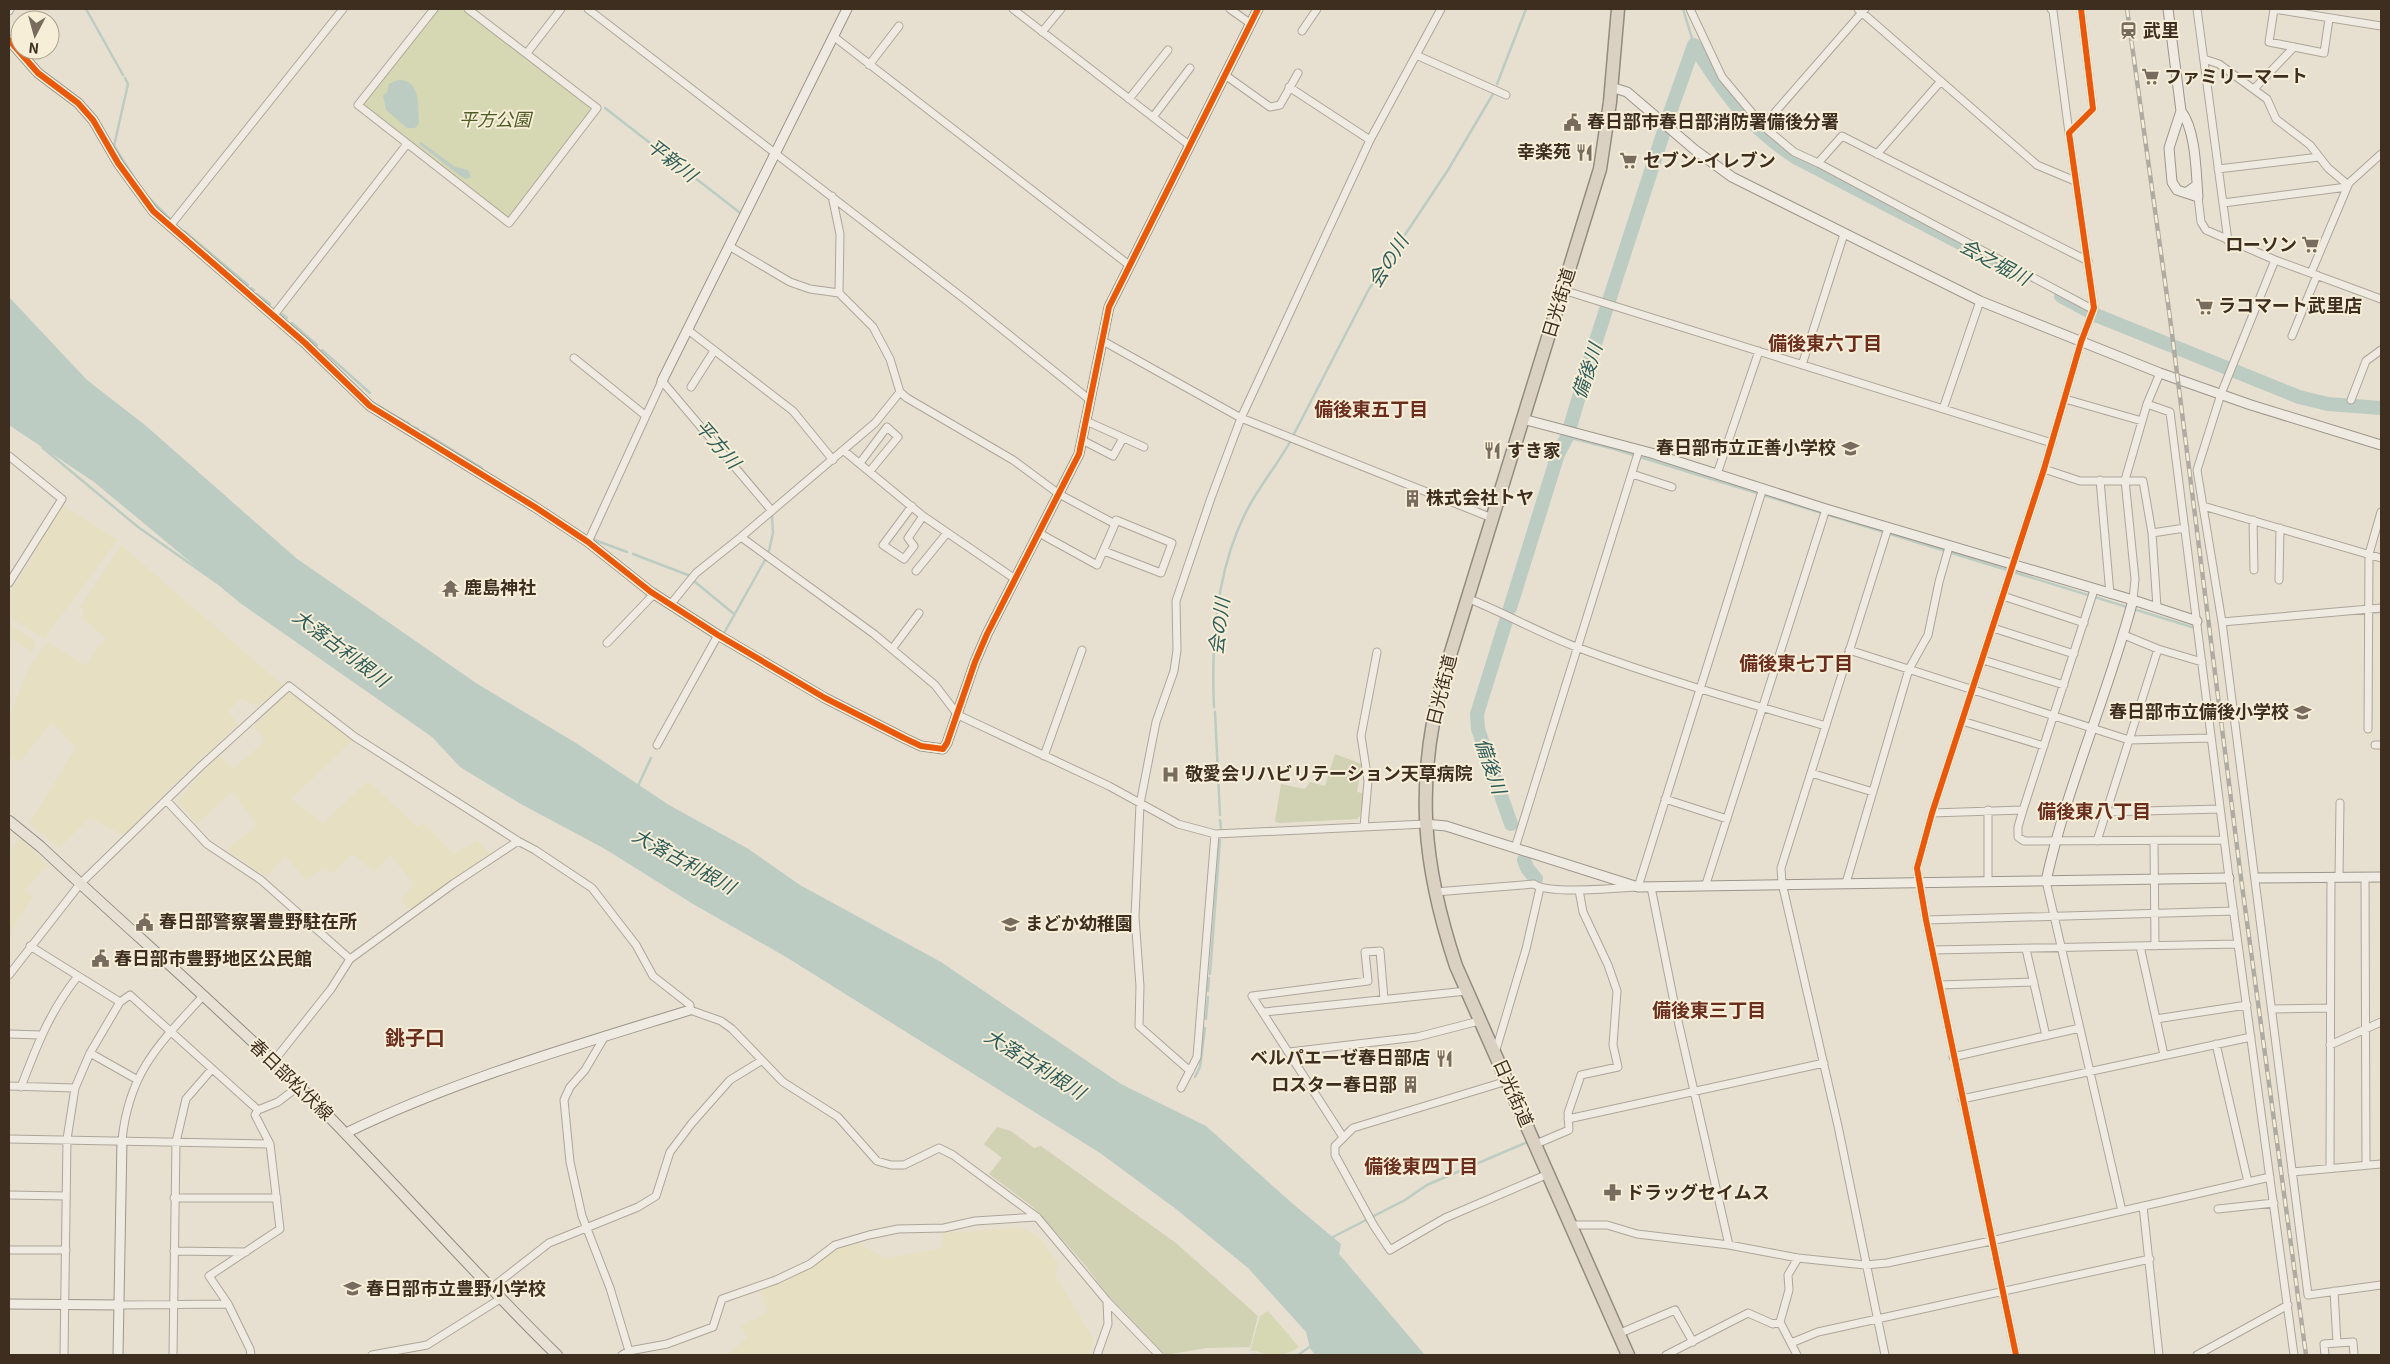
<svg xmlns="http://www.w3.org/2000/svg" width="2390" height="1364" viewBox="0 0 2390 1364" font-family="Georgia,'Noto Sans JP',serif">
	<rect width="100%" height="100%" fill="#e7e0d1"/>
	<path fill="#e6dfc2" d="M63,505L118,540L44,639L9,617V593L33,557L40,536Z
		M121,545L284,686L258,706L241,699L228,711L238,724L150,807L125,836L90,818L59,848L29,824L76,747L51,723L20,762L9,756V717L29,667L47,642L86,665L106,637L82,619L84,612L80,607Z
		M9,624L37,642L32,652L9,638Z
		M289,690L353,740L291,799L323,823L368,781L418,827L424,823L454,854L477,840L490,853L412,912L400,899L414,885L390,855L374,872L352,854L332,874L326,867L306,879L285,856L267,877L226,850L257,825L232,792L197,824L177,801L219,755L234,768L265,741L254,726Z
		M21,838L48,865L25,890L34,896L9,934V852Z
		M1020,1227L1038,1236L1058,1263L1055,1274L1094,1340L1089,1355H726L747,1338L741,1326L768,1311L760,1291L818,1255L857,1242L885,1258L942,1248L943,1233Z"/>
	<path fill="#d6d7b3" d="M434,9H468L597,108L509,223L358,105Z
		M1268,1311L1299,1347C1290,1353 1281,1357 1269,1355C1262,1354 1258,1350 1250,1351L1260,1316Z"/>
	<path fill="#d1d1b3" d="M1335,754L1362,764L1357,792L1363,793L1360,816L1357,819L1278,823L1275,821L1281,784L1305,789L1310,782L1325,786Z
		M997,1127L1011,1131L1034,1148L1041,1146L1176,1243L1258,1316L1250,1347L1207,1348L1165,1355L1107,1294L1086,1266L1033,1207L989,1174L1002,1158L984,1144Z"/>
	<path fill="#bcccc2" d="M398,80C421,79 418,107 419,123L415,128H407L386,110L383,95L387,93L389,84Z
		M421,142L455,167L468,170L471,177L466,179L462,177L419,144Z
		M9,297L87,380L145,425L296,558L476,683L576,743L669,805L747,848L800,885L941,962L1121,1084L1206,1126L1293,1204L1341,1244L1339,1254L1425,1355H1315L1310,1348L1306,1332L1248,1268L1176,1209L1100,1153L786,957L693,904L605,849L519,803L460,767L432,737L240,603L94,482L9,425Z"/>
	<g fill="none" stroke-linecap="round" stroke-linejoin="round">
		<path stroke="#bcccc2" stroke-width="2.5" d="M86,9L123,75
			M1683,9L1694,45
			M125,78L128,84L114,146L133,176
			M1497,84L1526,9
			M605,108L739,212
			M149,198L172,221
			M184,231L248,285
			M251,288L254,290
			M257,294L270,304
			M282,314L287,318
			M292,323L317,345
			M322,350L370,393
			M377,405L383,408
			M387,411L404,421
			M407,422L409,424
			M414,427L418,429
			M423,432L482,468
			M1294,434L1369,289L1448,170L1493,94
			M1567,437L1614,449L2195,628
			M43,448L138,527L216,582
			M740,468L767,500
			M592,539L627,552
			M769,551L773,533L772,515
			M633,554L688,575
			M694,581L734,614
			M2370,613L2381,612
			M723,635L765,560
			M703,669L717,644
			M1214,707C1211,644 1216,574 1244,516C1256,490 1276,467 1290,442
			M1215,712L1220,815
			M637,788L651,758
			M1220,820L1221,828
			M1210,974L1220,840
			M1208,991L1209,978
			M1206,1019L1208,997
			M1195,1077L1200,1067L1205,1028
			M1331,1238L1405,1200L1427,1185L1530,1141
			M1251,1355H1261
			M1298,1355L1311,1346"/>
		<path stroke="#bcccc2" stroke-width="14" d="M1694,45C1723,92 1748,126 1795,157L2018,273
			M1667,121L1694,45
			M2061,296L2098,316L2299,397L2328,404L2381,408
			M1510,608L1558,454L1567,437L1592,353L1663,134
			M1506,621L1477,714L1478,729L1511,824
			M1524,860L1527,868L1536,879"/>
		<defs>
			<path id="street" d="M434,9L358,105L509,223L597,108L468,9
				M588,9L967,301L1090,400
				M1013,9L1189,145
				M1230,9L1251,24
				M1690,9L1722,77L1763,126L1794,152L1818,163L1842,136L2088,261
				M1858,9L2037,165L2075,181
				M2051,9L2053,11L2069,133
				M2197,9L2228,241
				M2274,9L2269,42L2324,53L2329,19
				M2274,9L2381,26
				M9,11L10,9
				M1302,31L1317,9
				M1042,32L1061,9
				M833,36L1129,265
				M527,53L561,9
				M1416,55L1506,95
				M2204,59L2219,64L2267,99L2276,119L2310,145L2328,168L2348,185
				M869,65L899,26
				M1225,75L1270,107L1280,105L1298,73
				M1289,87L1370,140
				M2254,89L2294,47
				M1129,99L1168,50
				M1153,117L1190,68
				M1763,126L1865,9
				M1877,154L1941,81
				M1818,163L2094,310
				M2218,169L2319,157
				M832,196L840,234L839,293
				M2198,197L2201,222L2206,230L2275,260L2381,299
				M2223,203L2347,187
				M170,226L343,9
				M729,246L790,282L810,289L839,293L873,327L890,359L900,392L907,398L1013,460L1059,494L1115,524L1116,520L1172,543L1161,573L1104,551
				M2275,260L2221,394L2197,470L2222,622L2308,1295L2381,1285
				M2311,273L2349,183L2381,154
				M1563,290L2052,443
				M274,315L407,144
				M688,330L793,411L833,460
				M2292,336L2317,275
				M1103,341L1241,418L1492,518
				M574,358L646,416
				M1802,365L1844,234
				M691,387L714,351
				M2065,399L2142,421
				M2351,400L2366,361L2381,350
				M2147,404L2170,412L2229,878L2294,1355
				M1943,409L1980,301
				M1086,421L1144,447
				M1082,440L1113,456L1123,438
				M843,450L923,516L1015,579
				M9,456L62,499L9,583
				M860,463L887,427L898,437L870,471
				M2044,469L2080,481H2143L2152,533L2157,607
				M1632,474L1672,487
				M1717,474L1759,351
				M2100,480L2110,594
				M912,506L883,545L904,559L914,546L908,538L923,516
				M2203,506L2381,558
				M2253,520L2254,570
				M1039,533L1097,565L1115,524
				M2152,533L2185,528
				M741,537L874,634L935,685L958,715L1109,786L1178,824L1215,834L1425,824
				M588,542L662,381L772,511
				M916,571L947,533
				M2279,580L2280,528
				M2094,590L2023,810L2018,827V837L2024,841L2224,840
				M2003,596L2084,623
				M1467,598C1505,613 1541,634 1579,648C1659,678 1743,702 1826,726
				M2133,600L2135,579L2125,480L2147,404L2160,373
				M670,605L696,573L741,537L875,423L900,392
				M2222,622L2381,608
				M1993,628L2074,654
				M2124,635L2158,649L2202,662
				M607,643L654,594
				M892,649L919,613
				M1849,650L2129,740L2211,738
				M1983,660L2064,685
				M1962,721L2044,746
				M2368,729L2369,554L2381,512
				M657,745L718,635
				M2375,745H2381
				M1044,756L1082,650
				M1811,773L1873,792
				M1665,799L1727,819
				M166,800L207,844L261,880L350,959
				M1988,810V882
				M2106,812L2220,809
				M1932,813L2023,810
				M1364,827L1368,781L1361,736L1377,652
				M2097,841L2158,649
				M2154,841L2155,946
				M1515,848L1639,450
				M2339,877L2340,803
				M2365,877L2366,1165
				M2046,881L2122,1211
				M1846,883L1909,669L1928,635L1939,582L1949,547
				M1706,884L1826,509
				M1651,887L1676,1012L1729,1245
				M1435,892L1534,884C1548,895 1617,888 1638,887L1763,488
				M1926,920L2234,911
				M30,946L120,1002
				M2140,946L2164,1055
				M2026,949L2046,1036
				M1932,950L2238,944
				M9,975L80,884L201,766L289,686L355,737L518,841L535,850L592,888L636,945L653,976L690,1005V1010L721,1021L732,1029L783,1082L838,1117L877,1161L891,1165H904L939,1148L953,1155L1037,1217L1107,1301L1159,1355
				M1939,985L2034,982
				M2272,1009L2330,1008
				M1264,1012L1467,991
				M2156,1019L2247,1005
				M9,1034L41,1035
				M605,1036L585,1070L570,1087L564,1100L570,1162L582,1216L610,1288L629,1351
				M2216,1044L2248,1182
				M2330,1045L2381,1022
				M1289,1052L1417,1037L1479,1021
				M90,1053L136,1079
				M1495,1053L1526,949L1540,888
				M1953,1057L2080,1028
				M273,1062L331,989L350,959L453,884L518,841
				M1190,1071L1139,1026L1140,986L1135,917L1140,804L1156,722L1174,671L1177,650L1176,601L1211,498L1241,418L1370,140L1441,9
				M1507,1081L1353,1128L1335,1146V1155L1374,1226L1390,1250L1445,1218L1548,1174
				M9,1086L75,1088
				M21,1087C37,1045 50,1011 78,976
				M1181,1088L1197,1057L1215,834
				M1962,1099L2251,1037
				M258,1110L278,1102L299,1086
				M1568,1119L1824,1063
				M1343,1137L1252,996L1368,981L1365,952L1380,951L1384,999
				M9,1139L270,1144
				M122,1140C129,1072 159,1044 203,996
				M1536,1144L1569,1130L1568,1113L1581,1075L1618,1067L1613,1045L1617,991L1608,965L1583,912L1579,890
				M2330,1168L2331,877
				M2292,1172L2381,1164
				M9,1195L66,1196
				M174,1198H277
				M2143,1206L2159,1355
				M2218,1209L2274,1203
				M1570,1225H1607L1637,1234L1729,1245L1798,1258L1865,1265L1887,1263L1991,1241L2270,1177
				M9,1250H66
				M174,1251L246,1252
				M490,1289L549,1243L638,1207L656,1196L670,1152L692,1123L730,1080L761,1061
				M2334,1291L2337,1343L2353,1342L2354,1355
				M119,1305L228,1304
				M1618,1334L1675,1310L1693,1342
				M1791,1343L1818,1332L2150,1259
				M64,1355L67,1139L75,1088L90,1053L120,1002L130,995L258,1110L255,1115L270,1144L280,1229L209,1276L228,1304L250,1349L251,1355
				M173,1355L176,1142L186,1099L212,1069
				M372,1355L427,1345L500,1299
				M622,1355L629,1351L667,1344L713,1327L722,1299L776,1280L810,1264L835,1245L869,1235L898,1229L944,1228L975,1221L1037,1217
				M1097,1355L1108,1324L1107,1301
				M1666,1355L1748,1313L1773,1324L1780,1322
				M1797,1355L1780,1322L1789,1290L1788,1275L1798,1258
				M1885,1355L1838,1126L1782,883L1781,868L1888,528
				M2016,1355L1926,920L1917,868L1932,813L2044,469L2081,342L2094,308L2069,133L2093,109L2081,9
				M2197,1355L2288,1305
				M2325,1355L2324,1344L2337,1343"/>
			<path id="secondary" d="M2168,9L2181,111L2169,148L2172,182L2177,190L2186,193L2197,185
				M9,40L38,73L78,103L93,120L118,163L153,211L305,343L370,406L535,507L588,542L651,592L718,635L825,698L904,738L921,746L943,749L947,743L975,662L987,634L1079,454L1109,307L1258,9
				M1611,87L1627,92L1695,150L1732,177L1980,301L2160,373L2251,405L2381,445
				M2181,111C2196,130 2196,172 2198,197L2186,193
				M662,381L847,9
				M1523,419L1651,453L1826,509L2133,600L2197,621
				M1425,824L1446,826L1638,887L2229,878
				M2256,878L2381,877
				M2046,881C2067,785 2108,695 2133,600
				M346,1133C455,1080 574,1046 690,1010
				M9,1304L119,1305
				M118,1355L122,1140"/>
			<path id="primary" d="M9,821L41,847C127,928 217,1005 301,1088C388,1175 469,1269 557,1355"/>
			<path id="highway" d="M1618,9L1610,102L1600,169L1443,678C1415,783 1422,864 1456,966L1628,1355"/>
		</defs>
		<use href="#street" stroke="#ada599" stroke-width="9"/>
		<use href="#secondary" stroke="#9c958a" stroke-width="11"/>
		<use href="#primary" stroke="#928b80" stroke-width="12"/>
		<use href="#highway" stroke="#928b80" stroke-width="15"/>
		<use href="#street" stroke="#efebe3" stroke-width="7"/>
		<use href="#secondary" stroke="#efebe3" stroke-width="9"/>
		<use href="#primary" stroke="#e6e1d4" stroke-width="10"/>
		<use href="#highway" stroke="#dad1c2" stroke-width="12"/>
		<defs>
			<path id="rail" d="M2127,9L2170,318L2241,878L2306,1355"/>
		</defs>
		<use href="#rail" stroke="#afaaa2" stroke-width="4.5"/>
		<use href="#rail" stroke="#f7eed8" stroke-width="2.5" stroke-dasharray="8" stroke-linecap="butt"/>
		<defs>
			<path id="cycleway" d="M9,40L38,73L78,103L93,120L118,163L153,211L305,343L370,406L535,507L588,542L651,592L718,635L825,698L904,738L921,746L943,749L947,743L975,662L987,634L1079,454L1109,307L1258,9
				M2016,1355L1926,920L1917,868L1932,813L2044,469L2081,342L2094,308L2069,133L2093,109L2081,9"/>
		</defs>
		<use href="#cycleway" stroke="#f7eed8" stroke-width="9"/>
		<use href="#cycleway" stroke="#e8590c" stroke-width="6"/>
	</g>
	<defs>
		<symbol id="station-bare" viewBox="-9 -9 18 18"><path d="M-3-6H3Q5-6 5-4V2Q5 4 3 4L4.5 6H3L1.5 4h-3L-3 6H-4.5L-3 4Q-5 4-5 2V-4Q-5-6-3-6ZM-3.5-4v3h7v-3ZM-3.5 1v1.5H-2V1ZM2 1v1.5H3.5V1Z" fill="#786c5e" stroke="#f7eed8" stroke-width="2.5" paint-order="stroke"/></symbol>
		<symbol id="supermarket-bare" viewBox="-9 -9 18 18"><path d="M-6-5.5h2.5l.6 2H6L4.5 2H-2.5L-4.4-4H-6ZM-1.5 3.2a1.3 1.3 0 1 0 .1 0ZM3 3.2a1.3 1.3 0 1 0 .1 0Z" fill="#786c5e" stroke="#f7eed8" stroke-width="2.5" paint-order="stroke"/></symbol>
		<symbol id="civic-bare" viewBox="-9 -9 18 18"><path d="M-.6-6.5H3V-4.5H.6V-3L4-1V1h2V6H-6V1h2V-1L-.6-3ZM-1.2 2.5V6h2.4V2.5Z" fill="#786c5e" stroke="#f7eed8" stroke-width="2.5" paint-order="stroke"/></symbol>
		<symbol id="restaurant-bare" viewBox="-9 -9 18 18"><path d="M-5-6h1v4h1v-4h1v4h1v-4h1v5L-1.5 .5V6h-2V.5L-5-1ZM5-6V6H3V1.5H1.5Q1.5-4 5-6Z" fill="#786c5e" stroke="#f7eed8" stroke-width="2.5" paint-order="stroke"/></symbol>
		<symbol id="school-bare" viewBox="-9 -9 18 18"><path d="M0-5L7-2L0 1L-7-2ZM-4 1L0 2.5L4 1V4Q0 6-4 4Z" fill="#786c5e" stroke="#f7eed8" stroke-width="2.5" paint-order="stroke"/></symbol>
		<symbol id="building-bare" viewBox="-9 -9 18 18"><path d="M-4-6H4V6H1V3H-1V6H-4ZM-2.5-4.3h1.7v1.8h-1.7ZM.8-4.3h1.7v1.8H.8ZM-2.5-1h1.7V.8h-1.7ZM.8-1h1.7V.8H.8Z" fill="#786c5e" stroke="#f7eed8" stroke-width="2.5" paint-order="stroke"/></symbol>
		<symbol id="temple-bare" viewBox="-9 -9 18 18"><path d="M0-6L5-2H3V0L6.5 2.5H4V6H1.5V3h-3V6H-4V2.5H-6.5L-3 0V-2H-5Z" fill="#786c5e" stroke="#f7eed8" stroke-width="2.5" paint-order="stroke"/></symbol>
		<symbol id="hospital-bare" viewBox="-9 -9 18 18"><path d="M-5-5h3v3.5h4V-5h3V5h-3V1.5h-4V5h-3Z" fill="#786c5e" stroke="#f7eed8" stroke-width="2.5" paint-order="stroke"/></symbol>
		<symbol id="pharmacy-bare" viewBox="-9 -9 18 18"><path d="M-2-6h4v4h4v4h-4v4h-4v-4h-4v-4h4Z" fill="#786c5e" stroke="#f7eed8" stroke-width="2.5" paint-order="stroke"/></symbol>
	</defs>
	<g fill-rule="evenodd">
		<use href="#station-bare" x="2116" y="18" width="25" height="25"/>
		<use href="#supermarket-bare" x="2138" y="64" width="25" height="25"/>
		<use href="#civic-bare" x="1560" y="110" width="25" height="25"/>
		<use href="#restaurant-bare" x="1572" y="140" width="25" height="25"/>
		<use href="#supermarket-bare" x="1616" y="148" width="25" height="25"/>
		<use href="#supermarket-bare" x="2298" y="232" width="25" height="25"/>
		<use href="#supermarket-bare" x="2192" y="294" width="25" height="25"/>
		<use href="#school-bare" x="1838" y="436" width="25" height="25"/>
		<use href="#restaurant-bare" x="1480" y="438" width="25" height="25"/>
		<use href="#building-bare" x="1400" y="486" width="25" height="25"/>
		<use href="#temple-bare" x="438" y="576" width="25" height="25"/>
		<use href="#school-bare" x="2290" y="700" width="25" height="25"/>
		<use href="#hospital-bare" x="1158" y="762" width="25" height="25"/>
		<use href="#civic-bare" x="132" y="910" width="25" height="25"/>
		<use href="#school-bare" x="998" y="912" width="25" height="25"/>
		<use href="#civic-bare" x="88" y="946" width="25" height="25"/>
		<use href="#restaurant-bare" x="1432" y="1046" width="25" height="25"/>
		<use href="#building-bare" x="1398" y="1072" width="25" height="25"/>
		<use href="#pharmacy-bare" x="1600" y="1180" width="25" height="25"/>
		<use href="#school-bare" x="340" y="1276" width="25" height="25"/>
	</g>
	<g text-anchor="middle" stroke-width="4" stroke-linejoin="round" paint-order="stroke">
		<g font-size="18" font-weight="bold" fill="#3d2e20" stroke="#f7eed8" text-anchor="start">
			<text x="2143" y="37">武里</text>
			<text x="2164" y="83">ファミリーマート</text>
			<text x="1587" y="128">春日部市春日部消防署備後分署</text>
			<text x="1571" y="158" text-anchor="end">幸楽苑</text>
			<text x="1643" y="167">セブン-イレブン</text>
			<text x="2297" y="251" text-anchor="end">ローソン</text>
			<text x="2218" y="312">ラコマート武里店</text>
			<text x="1836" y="454" text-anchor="end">春日部市立正善小学校</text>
			<text x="1507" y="457">すき家</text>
			<text x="1426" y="504">株式会社トヤ</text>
			<text x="464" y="594">鹿島神社</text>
			<text x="2289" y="718" text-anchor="end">春日部市立備後小学校</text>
			<text x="1185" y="780">敬愛会リハビリテーション天草病院</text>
			<text x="159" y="928">春日部警察署豊野駐在所</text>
			<text x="1025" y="930">まどか幼稚園</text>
			<text x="114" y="965">春日部市豊野地区公民館</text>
			<text x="1430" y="1064" text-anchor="end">ベルパエーゼ春日部店</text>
			<text x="1397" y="1091" text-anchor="end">ロスター春日部</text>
			<text x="1626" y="1199">ドラッグセイムス</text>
			<text x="366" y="1295">春日部市立豊野小学校</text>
		</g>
		<g font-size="18" font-style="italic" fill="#4d5a26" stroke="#f7eed8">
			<text x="495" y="126">平方公園</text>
		</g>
		<g font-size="18" fill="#3d2e20" stroke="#f7eed8">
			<text transform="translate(1559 303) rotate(-73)" y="6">日光街道</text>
			<text transform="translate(1442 690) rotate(-76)" y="6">日光街道</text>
			<text transform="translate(291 1080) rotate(44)" y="6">春日部松伏線</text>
			<text transform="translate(1513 1093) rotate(66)" y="6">日光街道</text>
		</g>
		<g font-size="19" font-style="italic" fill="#2f5d5a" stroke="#f7eed8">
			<text transform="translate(672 160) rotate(38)" y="7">平新川</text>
			<text transform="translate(1388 261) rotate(-58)" y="7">会の川</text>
			<text transform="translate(1995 262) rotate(28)" y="7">会之堀川</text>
			<text transform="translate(1587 371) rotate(-72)" y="7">備後川</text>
			<text transform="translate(718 444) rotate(49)" y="7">平方川</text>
			<text transform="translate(1219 626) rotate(-83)" y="7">会の川</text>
			<text transform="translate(341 648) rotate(37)" y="7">大落古利根川</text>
			<text transform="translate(1491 766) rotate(71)" y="7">備後川</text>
			<text transform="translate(684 861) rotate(29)" y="7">大落古利根川</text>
			<text transform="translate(1035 1064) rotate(32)" y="7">大落古利根川</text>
		</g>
		<g font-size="19" font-weight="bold" fill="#6b2e1e" stroke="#f7eed8">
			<text x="1825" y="350">備後東六丁目</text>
			<text x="1371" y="416">備後東五丁目</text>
			<text x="1796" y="670">備後東七丁目</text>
			<text x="2094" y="818">備後東八丁目</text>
			<text x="1709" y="1017">備後東三丁目</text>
			<text x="1421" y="1173">備後東四丁目</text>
		</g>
		<g font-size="20" font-weight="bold" fill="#6b2e1e" stroke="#f7eed8">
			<text x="415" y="1045">銚子口</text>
		</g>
	</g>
	<rect width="2390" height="1364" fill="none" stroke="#3d2e20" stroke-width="20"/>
	<g transform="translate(35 35) rotate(186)"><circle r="24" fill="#f7eed8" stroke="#ada18e"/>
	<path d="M0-4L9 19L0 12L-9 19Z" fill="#786c5e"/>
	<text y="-8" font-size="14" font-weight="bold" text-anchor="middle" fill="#3d2e20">N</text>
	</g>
</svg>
